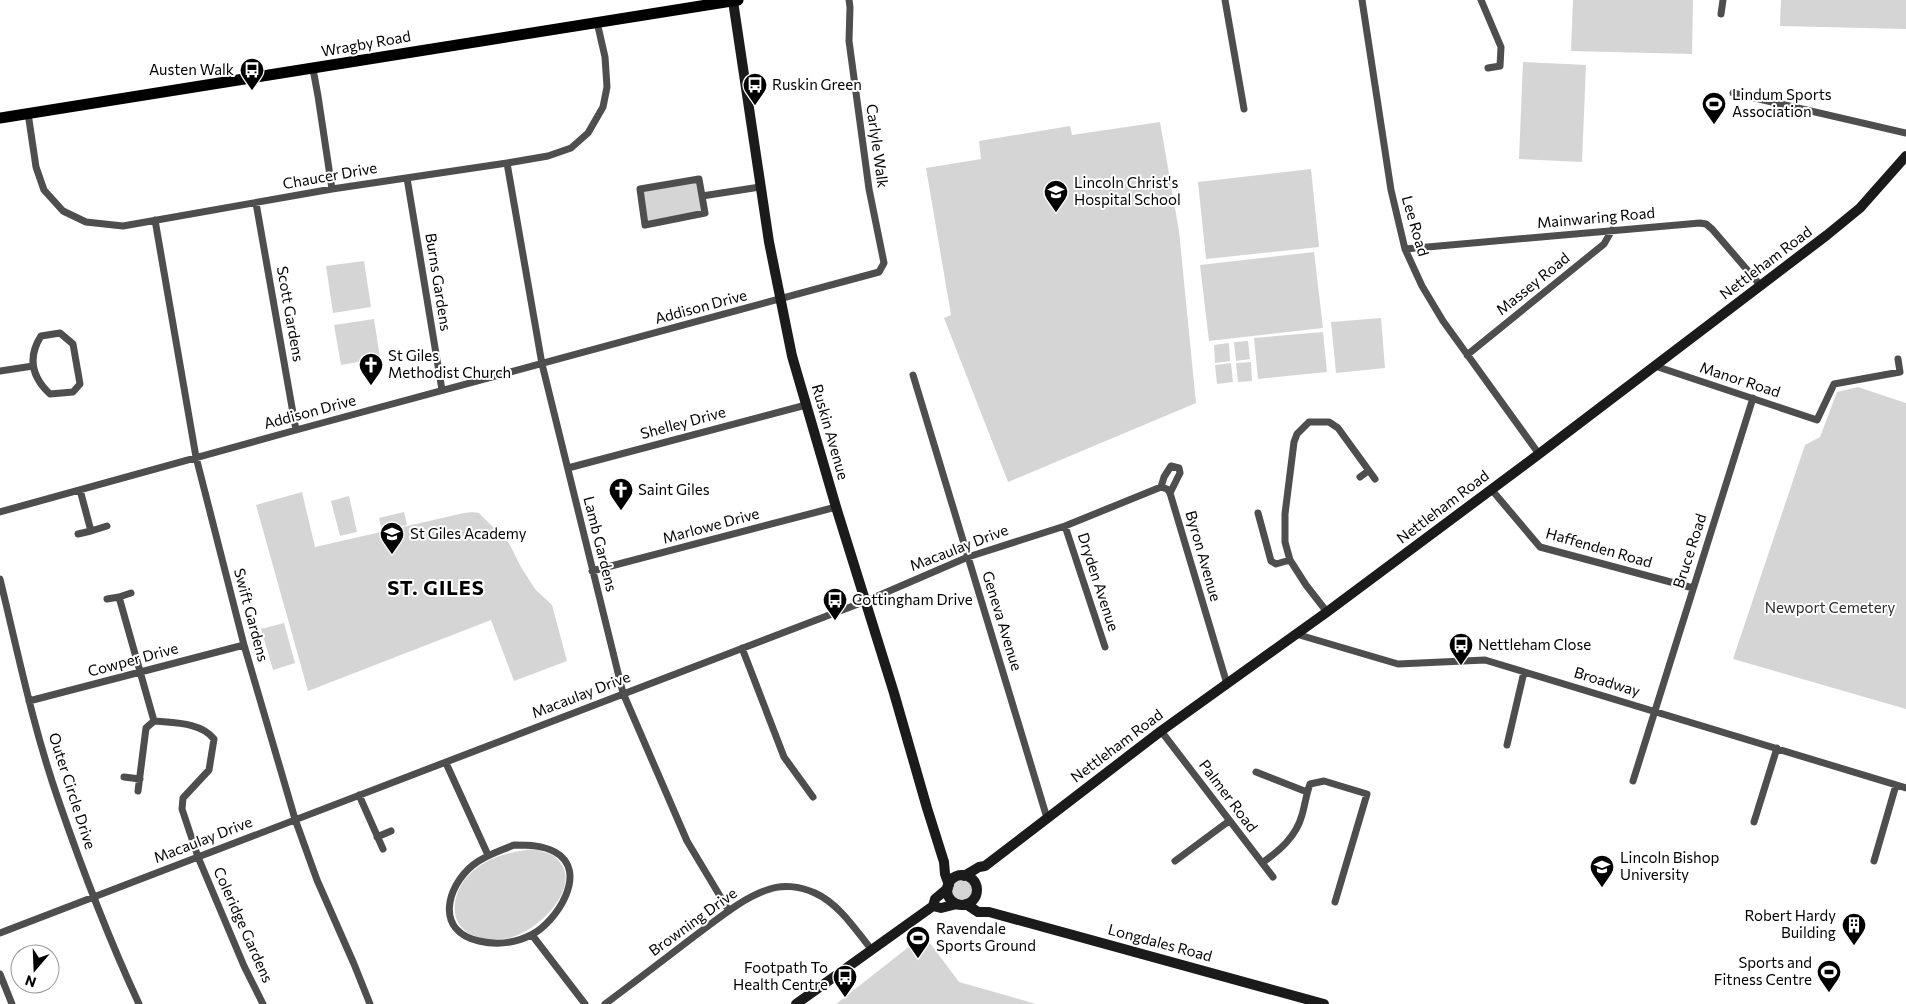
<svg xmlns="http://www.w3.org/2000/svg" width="1906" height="1004" viewBox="0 0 1906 1004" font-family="Commissioner,sans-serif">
	<rect width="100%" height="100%" fill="#fff"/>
	<path fill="#d5d5d5" d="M1573,0H1693L1692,54L1571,51Z
		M1781,0H1906V29L1780,26Z
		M1523,62L1586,65L1582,162L1519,159Z
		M1160,122L1179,231L1196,403L1008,482L944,318L951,315L926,168L981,159L979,141L1070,126L1072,135Z
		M1311,169L1319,247L1206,259L1198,182Z
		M699,179L705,213L645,225L640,189Z
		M1314,252L1323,328L1209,341L1200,265Z
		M364,261L371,307L333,313L326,266Z
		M1381,318L1385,368L1336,373L1331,322Z
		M374,319L380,358L341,365L334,325Z
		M1323,332L1327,372L1258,379L1254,338Z
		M1248,341L1250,359L1236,361L1234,342Z
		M1229,343L1230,361L1215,363L1214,345Z
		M1251,362L1252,381L1238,382L1236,363Z
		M1231,363L1233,382L1217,384L1215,365Z
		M1858,387L1906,403V709L1733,659L1805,445L1820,437L1837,392Z
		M302,492L315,547L464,513L472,512L479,513L509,543L521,567L535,589L552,605L567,661L514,681L491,620L308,691L256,505Z
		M349,496L357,532L340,536L331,501Z
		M404,512L407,525L382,531L379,518Z
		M284,623L295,663L273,670L261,629Z
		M535,849C541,852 552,853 556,858C584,883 544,924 520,934C508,940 495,941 483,938C442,931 450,886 478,867C495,855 515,851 535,849Z
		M952 890a10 10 0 1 1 20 0a10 10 0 1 1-20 0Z
		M924,935L959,982L1036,1004H836Z"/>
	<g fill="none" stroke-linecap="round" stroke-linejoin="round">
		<path stroke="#4e4e4e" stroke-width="7" d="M1225,0L1244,109
			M1362,0L1391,190L1405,249L1422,286L1443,321L1539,454
			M1481,0L1501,47L1500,66L1488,68
			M1721,14L1723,0
			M313,69L318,96L332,189
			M1733,93L1906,133
			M28,113L36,167L44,190L63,211L86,222L123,226L332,189L507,163L548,156L571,148L588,133L603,107L607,87L605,57L597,22
			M507,163L542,364L623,693L687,841L729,911
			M407,178L442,390
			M702,196L705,213L645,225L640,189L699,179L702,196L760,187
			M256,203L296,430
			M155,220L196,457L244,645L295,819L317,880L354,964L370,1004
			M1405,249L1700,223L1706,224L1712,229L1761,286
			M60,333L73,344L80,384L73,392L50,394C32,377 27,358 41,336Z
			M1467,355L1604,244L1612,230
			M1655,366L1817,420L1834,384L1900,372L1898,359
			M0,371L33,366
			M913,375L1047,818
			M568,468L806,405
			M1360,477L1368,471
			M1161,487L1164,477L1171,466L1179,468L1180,473L1170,493L1227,684
			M1491,489L1540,547L1693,588
			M80,490L91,531L107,526
			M0,512L296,430L879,272L884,263L869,189L849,41L850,7L849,0
			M1258,513L1271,561L1276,564L1290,560
			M1065,526L1105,647
			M78,534L91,531
			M592,571L836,507
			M0,579C18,653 33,727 58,799C82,869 108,937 139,1004
			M119,597L131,593
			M107,599L119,597L154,721C174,723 201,722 214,739L209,770L183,798L182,809L198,857L244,966L263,1004
			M1327,612L1306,585L1290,560L1285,542V514L1294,442L1297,434L1309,422H1329L1338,428L1375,479
			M1296,634L1398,664L1485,660L1906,788
			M742,648L784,757L813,797
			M29,701L244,645
			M1161,731L1273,877
			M1507,745L1524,672
			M446,763L488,855
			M1256,772L1307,792
			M124,777L140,779
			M1633,781L1753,398
			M138,791L146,728L154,721
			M359,795L383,849
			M1754,822L1777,748
			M377,837L391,831
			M514,845C528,845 542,845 555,852C590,871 556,923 531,935C515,943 496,945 479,941C435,931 446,887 473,865C485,855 500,851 514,845Z
			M1175,861L1229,821
			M1874,861L1896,785
			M1262,863C1279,851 1296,837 1302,815C1305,805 1306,795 1310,784L1324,781L1367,794L1335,902
			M0,933L866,601L968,557L1065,526L1161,487L1167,489L1170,493
			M532,935L585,1004
			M0,974L12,1004
			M605,1004C636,981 666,958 696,935C718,919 741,899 767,890C782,884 800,886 815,893C839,904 855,929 871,949"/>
		<path stroke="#1b1b1b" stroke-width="10" d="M733,1L769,242L792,356L836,507L894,693L927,808L944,862L945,874L949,885
			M947 890a15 15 0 1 1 30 0a15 15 0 1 1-30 0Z
			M964,876L979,867L985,866L1161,731L1327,612L1539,454L1827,235L1860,208L1906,156
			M966,904L978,912H989L1324,1004
			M933,906L941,908L957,904
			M796,1004L933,906L935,899L948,888"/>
		<path stroke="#000" stroke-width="11" d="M0,118L738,0"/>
	</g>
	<defs>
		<symbol id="bus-pin" viewBox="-11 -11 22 30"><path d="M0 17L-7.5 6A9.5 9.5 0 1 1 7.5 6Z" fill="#000" stroke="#fff"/><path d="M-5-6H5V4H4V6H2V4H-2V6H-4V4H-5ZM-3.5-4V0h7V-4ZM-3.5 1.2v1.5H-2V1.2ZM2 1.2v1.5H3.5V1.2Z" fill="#fff"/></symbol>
		<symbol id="stadium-pin" viewBox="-11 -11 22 30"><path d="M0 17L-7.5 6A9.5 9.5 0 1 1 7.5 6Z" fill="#000" stroke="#fff"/><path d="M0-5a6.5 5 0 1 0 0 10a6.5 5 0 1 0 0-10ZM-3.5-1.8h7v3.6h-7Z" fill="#fff"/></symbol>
		<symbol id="school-pin" viewBox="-11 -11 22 30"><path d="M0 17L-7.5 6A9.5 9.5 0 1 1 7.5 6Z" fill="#000" stroke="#fff"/><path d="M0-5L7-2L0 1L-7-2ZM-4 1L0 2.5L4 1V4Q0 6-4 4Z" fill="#fff"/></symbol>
		<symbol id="church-pin" viewBox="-11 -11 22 30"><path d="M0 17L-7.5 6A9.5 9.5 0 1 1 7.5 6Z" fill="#000" stroke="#fff"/><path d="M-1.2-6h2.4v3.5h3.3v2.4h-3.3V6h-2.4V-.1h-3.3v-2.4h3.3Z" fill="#fff"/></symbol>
		<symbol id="university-pin" viewBox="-11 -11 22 30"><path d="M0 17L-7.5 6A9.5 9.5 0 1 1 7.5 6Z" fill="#000" stroke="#fff"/><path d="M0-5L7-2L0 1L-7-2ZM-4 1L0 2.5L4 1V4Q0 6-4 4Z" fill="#fff"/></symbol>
		<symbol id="building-pin" viewBox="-11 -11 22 30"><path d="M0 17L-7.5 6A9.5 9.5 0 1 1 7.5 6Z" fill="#000" stroke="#fff"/><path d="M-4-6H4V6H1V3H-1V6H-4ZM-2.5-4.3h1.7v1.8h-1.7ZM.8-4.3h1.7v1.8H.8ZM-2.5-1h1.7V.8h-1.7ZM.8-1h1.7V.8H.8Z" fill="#fff"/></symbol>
	</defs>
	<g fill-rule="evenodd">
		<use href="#bus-pin" x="238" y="56" width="28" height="38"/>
		<use href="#bus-pin" x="741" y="71" width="28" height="38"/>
		<use href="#stadium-pin" x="1700" y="90" width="28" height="38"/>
		<use href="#school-pin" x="1042" y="178" width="28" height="38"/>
		<use href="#church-pin" x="357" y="351" width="28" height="38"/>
		<use href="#church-pin" x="607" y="476" width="28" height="38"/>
		<use href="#school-pin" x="378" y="520" width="28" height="38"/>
		<use href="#bus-pin" x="821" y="586" width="28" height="38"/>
		<use href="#bus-pin" x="1447" y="631" width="28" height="38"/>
		<use href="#university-pin" x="1588" y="853" width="28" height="38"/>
		<use href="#building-pin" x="1840" y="911" width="28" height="38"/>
		<use href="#stadium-pin" x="904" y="924" width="28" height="38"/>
		<use href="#stadium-pin" x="1815" y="958" width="28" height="38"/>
		<use href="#bus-pin" x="831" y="963" width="28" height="38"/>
	</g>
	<g text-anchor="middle" stroke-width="4" stroke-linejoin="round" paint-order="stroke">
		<g font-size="15" fill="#000" stroke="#fff">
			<text transform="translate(366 44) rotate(-10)" y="5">Wragby Road</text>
			<text transform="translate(877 146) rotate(82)" y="5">Carlyle Walk</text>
			<text transform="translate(330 176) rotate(-10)" y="5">Chaucer Drive</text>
			<text transform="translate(1596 218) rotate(-5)" y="5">Mainwaring Road</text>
			<text transform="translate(1415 226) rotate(74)" y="5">Lee Road</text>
			<text transform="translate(1766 263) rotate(-37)" y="5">Nettleham Road</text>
			<text transform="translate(438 282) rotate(81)" y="5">Burns Gardens</text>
			<text transform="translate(1533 284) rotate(-39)" y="5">Massey Road</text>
			<text transform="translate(701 307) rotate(-15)" y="5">Addison Drive</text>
			<text transform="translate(290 314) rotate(80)" y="5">Scott Gardens</text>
			<text transform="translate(1740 380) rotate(18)" y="5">Manor Road</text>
			<text transform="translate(310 412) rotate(-15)" y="5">Addison Drive</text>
			<text transform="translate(683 423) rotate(-15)" y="5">Shelley Drive</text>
			<text transform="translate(830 432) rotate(74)" y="5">Ruskin Avenue</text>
			<text transform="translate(1443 507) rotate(-37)" y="5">Nettleham Road</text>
			<text transform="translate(711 526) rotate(-15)" y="5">Marlowe Drive</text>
			<text transform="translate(600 544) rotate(76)" y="5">Lamb Gardens</text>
			<text transform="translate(959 548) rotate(-21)" y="5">Macaulay Drive</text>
			<text transform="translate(1599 548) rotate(16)" y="5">Haffenden Road</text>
			<text transform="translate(1690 551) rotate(-72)" y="5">Bruce Road</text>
			<text transform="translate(1203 556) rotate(74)" y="5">Byron Avenue</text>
			<text transform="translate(1098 582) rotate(72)" y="5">Dryden Avenue</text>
			<text transform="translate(251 615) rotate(75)" y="5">Swift Gardens</text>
			<text transform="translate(1002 621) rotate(73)" y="5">Geneva Avenue</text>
			<text transform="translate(133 660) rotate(-15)" y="5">Cowper Drive</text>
			<text transform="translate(1607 682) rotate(17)" y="5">Broadway</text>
			<text transform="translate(581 695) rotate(-21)" y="5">Macaulay Drive</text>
			<text transform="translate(1117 746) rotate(-37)" y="5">Nettleham Road</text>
			<text transform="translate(72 791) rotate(72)" y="5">Outer Circle Drive</text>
			<text transform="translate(1228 796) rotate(53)" y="5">Palmer Road</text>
			<text transform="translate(203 840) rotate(-21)" y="5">Macaulay Drive</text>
			<text transform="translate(693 922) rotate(-36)" y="5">Browning Drive</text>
			<text transform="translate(243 925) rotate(66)" y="5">Coleridge Gardens</text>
			<text transform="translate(1160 943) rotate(15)" y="5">Longdales Road</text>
		</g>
		<g font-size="15" fill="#000" stroke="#fff" text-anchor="start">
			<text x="234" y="75" text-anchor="end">Austen Walk</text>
			<text x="772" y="90">Ruskin Green</text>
			<text x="1732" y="100">Lindum Sports<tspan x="1732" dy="17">Association</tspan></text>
			<text x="1074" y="188">Lincoln Christ's<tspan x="1074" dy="17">Hospital School</tspan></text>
			<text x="388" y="361">St Giles<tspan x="388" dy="17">Methodist Church</tspan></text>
			<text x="638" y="495">Saint Giles</text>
			<text x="410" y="539">St Giles Academy</text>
			<text x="852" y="605">Cottingham Drive</text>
			<text x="1478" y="650">Nettleham Close</text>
			<text x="1620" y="863">Lincoln Bishop<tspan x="1620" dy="17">University</tspan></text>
			<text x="1836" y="921" text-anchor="end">Robert Hardy<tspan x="1836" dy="17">Building</tspan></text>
			<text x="936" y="934">Ravendale<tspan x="936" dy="17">Sports Ground</tspan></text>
			<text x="1812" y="968" text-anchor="end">Sports and<tspan x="1812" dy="17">Fitness Centre</tspan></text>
			<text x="828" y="973" text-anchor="end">Footpath To<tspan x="828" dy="17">Health Centre</tspan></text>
		</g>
		<g font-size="15" fill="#2c2c2c" stroke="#fff">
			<text x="1830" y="613">Newport Cemetery</text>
		</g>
		<g font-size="20" font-weight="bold" letter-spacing="1" fill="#000" stroke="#fff">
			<text x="436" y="595">ST. GILES</text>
		</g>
	</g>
	<g transform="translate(35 969) rotate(199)"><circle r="24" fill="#ffffff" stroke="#999999"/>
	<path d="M0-4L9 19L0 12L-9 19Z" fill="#000000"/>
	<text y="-8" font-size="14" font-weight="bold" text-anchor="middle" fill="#000000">N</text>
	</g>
</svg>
